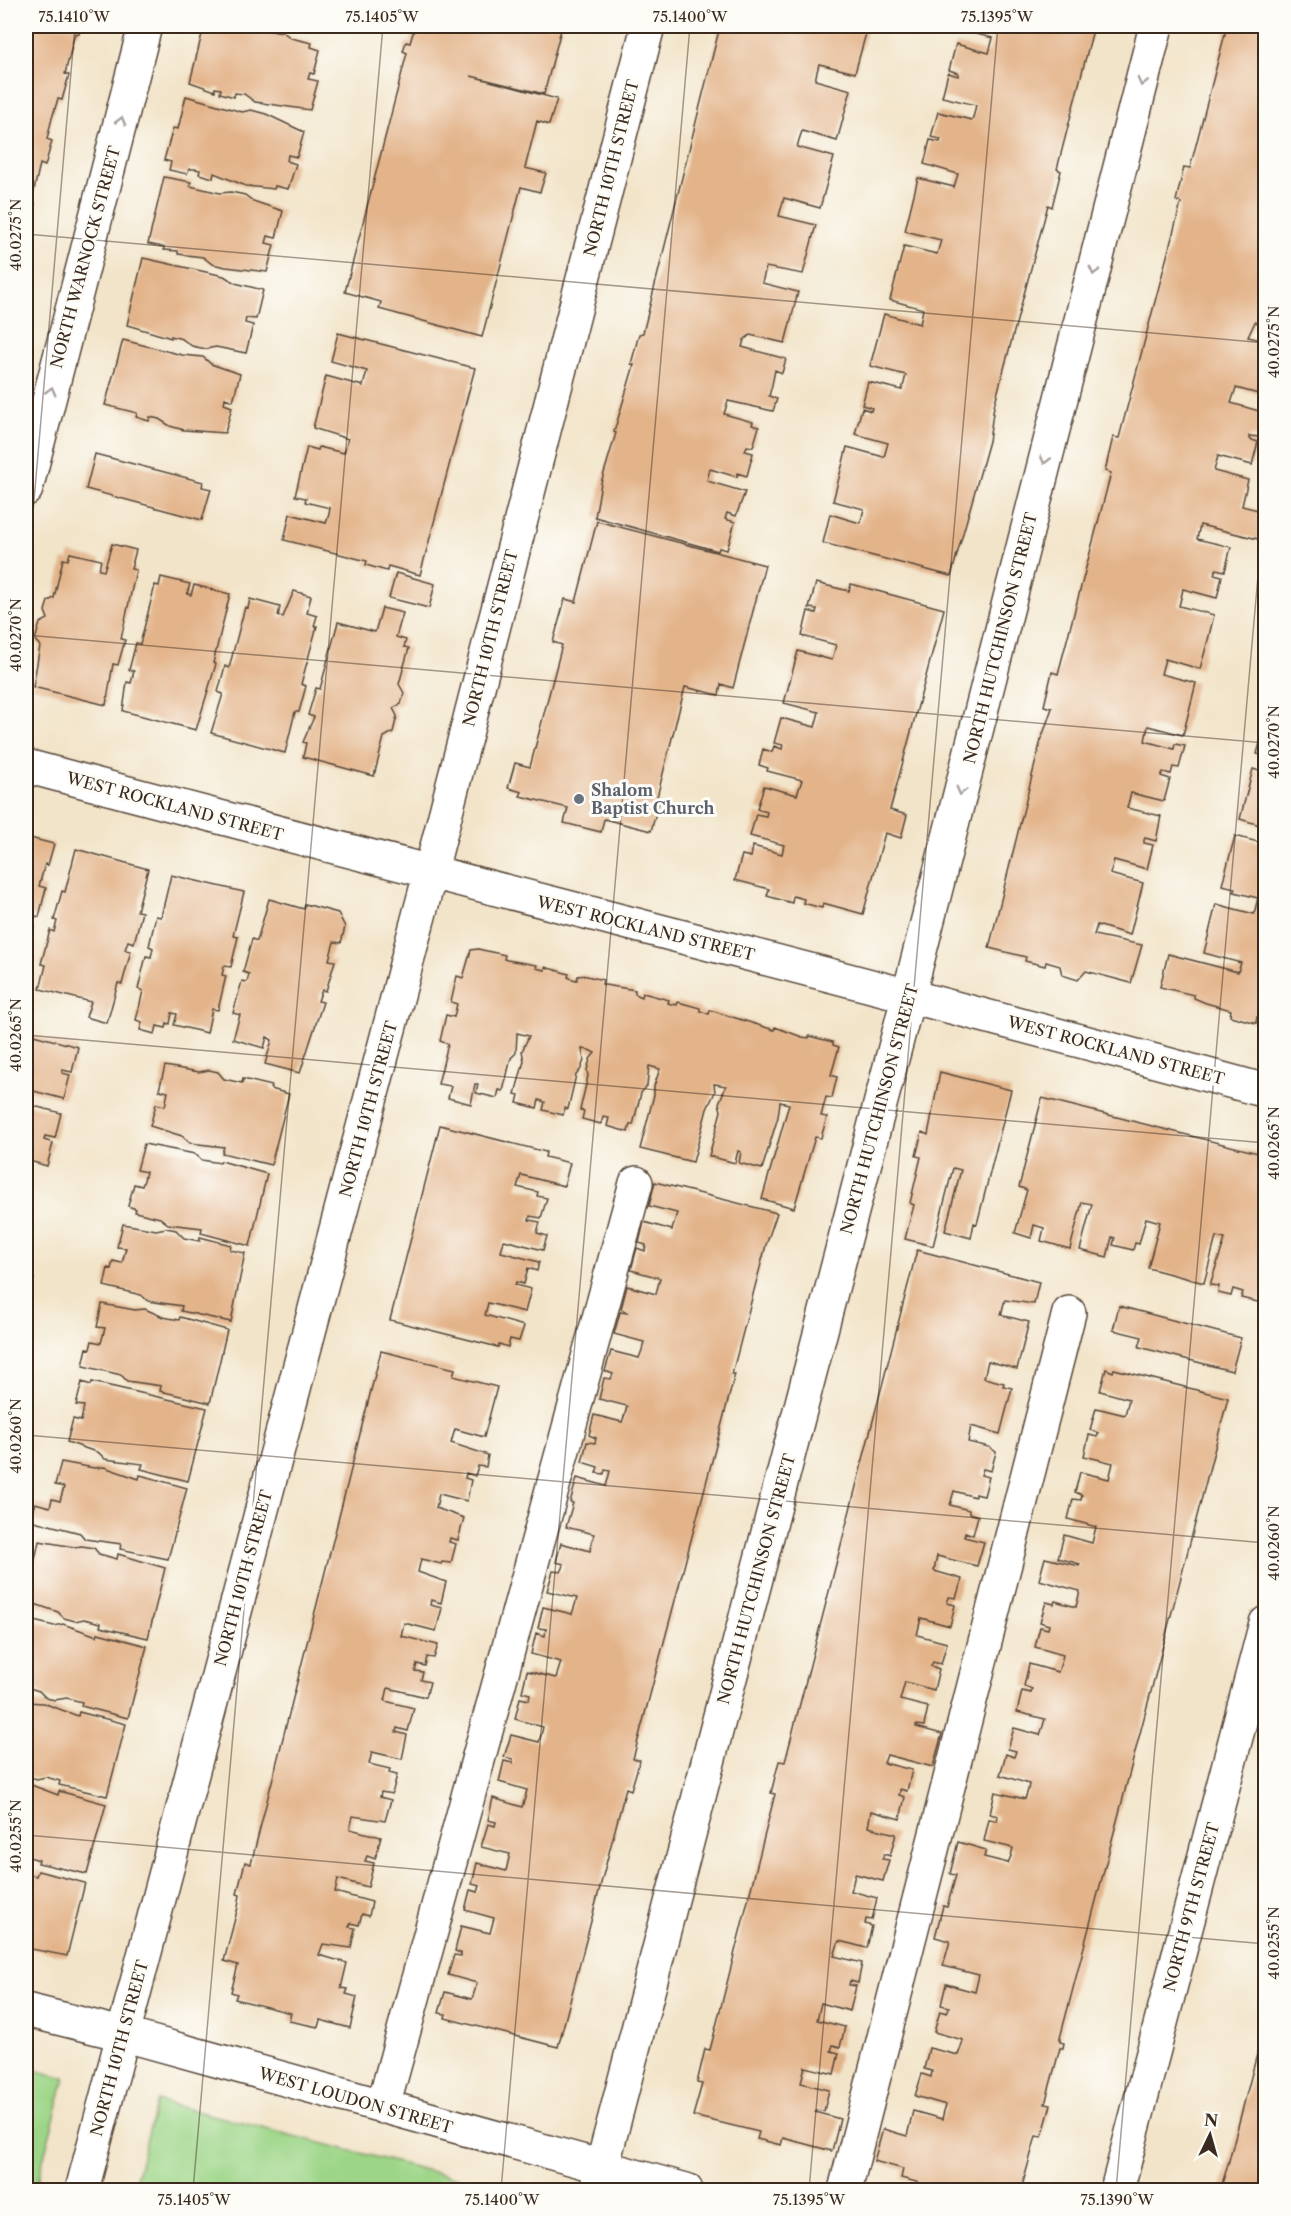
<svg xmlns="http://www.w3.org/2000/svg" width="1291" height="2216" viewBox="0 0 1291 2216" font-family="'Libre Caslon Text',serif">
	<rect width="100%" height="100%" fill="#fdfcf7"/>
	<filter id="ink" filterUnits="userSpaceOnUse"><feTurbulence type="fractalNoise" baseFrequency=".0167" numOctaves="2"/><feDisplacementMap in="SourceGraphic" scale="12" xChannelSelector="R" yChannelSelector="G"/><feConvolveMatrix kernelMatrix="1 2 1 2 8 2 1 2 1" color-interpolation-filters="sRGB"/></filter>
	<filter id="wash" filterUnits="userSpaceOnUse"><feTurbulence type="fractalNoise" baseFrequency=".008" numOctaves="4" result="noise"/><feDisplacementMap in="SourceGraphic" scale="24" xChannelSelector="R" yChannelSelector="G"/><feGaussianBlur stdDeviation="1.35" result="paint"/><feColorMatrix in="noise" values="0 0 0 0 0 0 0 0 0 0 0 0 0 0 0 0 0 1.4 0 .05"/><feComposite in="paint" operator="in"/></filter>
	<g filter="url(#wash)">
		<rect width="100%" height="100%" fill="#f2e4c9"/>
		<path fill="#9cd587" stroke="#6c8052" stroke-width="1.5" d="M26,2068L65,2078L35,2190H26Z
			M157,2101L504,2190H133Z"/>
		<g id="blocks">
			<path fill="#e3b48a" d="M26,26H81L79,34L75,33L65,74L69,75L62,100L58,99L52,118L47,139L52,141L45,166L40,164L31,203L35,204L31,220L26,218Z
				M204,26H245L283,32L291,38L312,43L311,47L320,50L314,74L310,73L308,79L318,81L310,110L255,102L244,94L235,93L234,97L220,93L221,89L215,88V91L190,82Z
				M415,26H562L544,94L471,76L557,99L549,125L537,121L525,168L546,173L540,192L521,187L482,337L379,309L381,302L345,292L407,53L403,51L406,42L410,43Z
				M720,26H868L855,73L819,64L815,80L851,90L837,141L802,131L799,140L797,147L834,157L820,208L784,198L779,216L816,225L803,274L766,267L762,283L798,292L785,343L750,335L744,340L742,347L786,359L782,373L775,370L772,385L769,396L777,399L773,411L728,401L724,414L753,422L752,425L759,427L753,447L747,446L745,451L753,453L747,476L737,473V477L710,469L708,476L707,481L745,492L736,516L727,513L725,519L735,522L727,550L719,548L718,551L595,517L601,483L616,433L614,432L634,365L631,364L639,334L643,333Z
				M960,26H1094L1057,169L1061,171L1052,207L1048,205L994,406L989,441L951,576L823,543L830,514L860,523L862,517L864,509L833,501L847,447L884,457L888,443L855,434L862,408L871,411L872,408L862,405L868,382L902,390L904,383L906,375L870,366L884,314L920,324L923,309L890,300L904,246L937,254L941,240L905,231L918,178L954,187L958,174L924,164L930,140L940,142L941,139L931,137L938,112L972,120L974,114L976,105L942,97L948,73L958,76V73L949,70L956,44L989,53L993,38L959,30Z
				M1227,26H1266V325L1255,322L1248,337L1266,341V396L1236,388L1231,403L1266,413L1260,437L1249,436V439L1258,442L1252,465L1218,456L1214,471L1248,480L1242,506L1266,512V526L1262,540L1200,525L1197,539L1231,547L1225,571L1216,569L1214,574L1222,576L1217,598L1183,589L1181,598L1179,606L1214,615L1208,640L1200,669L1165,659L1161,674L1196,683L1183,735L1148,726L1145,741L1174,749L1175,744L1185,746L1179,768L1173,767L1171,774L1163,772L1161,776L1170,779L1164,801L1131,793L1127,808L1161,816L1156,841L1145,838L1144,840V843L1153,845L1147,869L1114,860L1110,874L1143,883L1130,935L1097,925L1094,935L1142,945L1131,983L1086,971L1078,980L1062,975L1060,966L1046,962L1045,966L1025,961L1026,957L989,948L1041,740L1052,708L1044,706L1052,672L1058,674L1111,473L1105,471L1113,437L1119,438L1181,203L1176,201L1184,167L1190,168Z
				M186,96L242,112L251,110L266,114L304,132L297,157L288,155L287,161L296,164L288,189L275,186L274,189L246,186L214,173L213,178L199,174L200,170L195,169H189L187,174L169,170L171,162L164,160L173,128L178,129Z
				M164,177L191,182L190,186L220,193L231,192L245,195L253,201L283,211L276,238L268,236L266,243L274,245L267,272L226,267L212,264L203,257L178,254V251L164,250V247L148,244Z
				M143,258L224,276L235,283L263,290L256,319L246,318L245,323L253,325L246,353L216,347L206,349L192,346L182,339L171,336V338L127,325Z
				M338,333L475,368L420,575L388,566L387,571L366,565L367,561L284,540L290,514L326,523L329,514L330,508L305,502L306,498L295,496L307,447L318,450L319,447L344,453L348,439L313,428L326,376L363,386L367,371L331,361Z
				M123,340L182,355L203,357L211,364L240,374L233,401L225,398L224,404L232,407L225,433L184,430L170,426L159,419L150,417L149,421L136,417L137,413L105,405Z
				M95,454L203,482L202,487L211,489L202,520L86,489Z
				M597,521L765,565L733,688L721,684L719,695L685,687L656,801L659,802L651,831L604,819L601,832L564,823L568,808L520,796L522,792L508,788L515,763L530,767L562,645L553,642L565,599L576,602Z
				M112,544L136,550L131,569L136,570L121,639L125,640L118,665L113,664L106,705L33,687L40,646L35,640L40,623L48,619L45,611L48,601L54,598L63,559L68,560L70,553L101,560L99,570L104,571Z
				M396,573L435,584L429,608L389,598Z
				M161,577L190,584L187,594L191,595L194,585L230,594L213,663L216,664L196,730L123,711L127,682L131,683L134,671L129,670L136,643L140,644L155,585L159,586Z
				M816,583L849,591L851,584L944,609L890,810L907,815L901,838L885,833L863,914L823,903L822,908L803,903L804,899L793,896L792,903L767,896L769,889L735,880L742,855L751,857L753,846L782,854L784,845L750,836L756,814L766,816L767,812L757,809L764,786L797,795L802,780L767,771L768,768L759,765L763,749L772,752L774,746L782,749L783,745L774,743L781,718L815,727L819,712L784,703L798,651L832,660L836,645L802,636L808,611L816,613L817,609L809,608Z
				M294,591L311,596L307,613L317,616L314,626H317L301,684L306,686L299,712H295L285,753L211,733L223,694L218,692L225,666L229,668L245,607L248,608L250,599L280,607L278,616L283,617Z
				M382,608L403,613L396,637L406,640L404,647L409,648L399,684L404,693L401,704L393,708L397,716L393,732L384,737L374,776L303,757L306,743L303,742L314,717L308,715L316,688L320,689L338,622L375,632Z
				M1265,725H1266V756L1257,754Z
				M1253,769L1266,773V827L1240,819Z
				M1235,836L1266,844V1019L1257,1017L1256,1023L1230,1016L1231,1010L1206,1003L1194,998V995L1160,987L1168,954L1238,972L1241,963L1204,953L1216,904L1254,914L1258,898L1234,892L1235,888L1222,885Z
				M26,837L54,844L48,865L45,864L39,886L46,888L39,917L32,915L29,925L34,926L26,957Z
				M76,849L148,869L137,911L142,912L134,943L128,941L125,950L131,951L122,984L118,983L107,1023L86,1017L91,1002L40,989L46,965L41,964L50,930L54,932L57,921L54,920L62,891L65,892Z
				M171,875L244,892L233,936L238,937L231,967L224,966L222,975L226,976L218,1010L212,1009L207,1033L174,1025L177,1014L172,1013L170,1024L167,1023L166,1028L157,1026L155,1034L140,1030L142,1022L136,1020L143,991L138,989L146,956L151,957L153,948L149,946L156,916L161,917Z
				M269,899L304,909L305,904L338,913L345,927L341,943L334,942L329,960L335,961L326,991L322,990L318,1001L323,1002L300,1073L265,1064L272,1040L267,1037L264,1048L233,1039L240,1015L233,1013L242,981L247,982L249,974L243,972L252,939L257,941Z
				M478,949L505,955L504,959L507,960L537,965L536,968L540,969L545,970V967L569,974L568,977L572,979L577,980L578,976L583,975L603,980L602,984L605,985L635,990V994L642,997L643,993L669,1000L668,1003L671,1004L677,1005L678,1002L700,1008V1011L709,1014L710,1010L774,1030L775,1027L802,1037L809,1038V1036L833,1042V1045L839,1047L831,1075L837,1077L832,1098L826,1097L821,1116L827,1117L821,1138L815,1137L794,1208L762,1199L789,1104L780,1102L778,1117L762,1169L739,1163L741,1152L738,1151L735,1163L709,1156L721,1111L719,1103L726,1086L714,1084L715,1092L707,1109L693,1162L640,1149L654,1095V1086L660,1069L649,1066L647,1086L641,1093L633,1125L630,1124L628,1132L607,1126L609,1118L603,1117L601,1124L582,1119L584,1111L580,1110L588,1076L587,1070L590,1059L595,1053L589,1050L582,1049L584,1060L581,1069L576,1075L568,1109L565,1108L563,1115L543,1110L545,1102L539,1100L537,1108L517,1103L519,1095L515,1094L524,1061L522,1051L529,1036L517,1033L516,1053L511,1058L503,1091L499,1090L497,1098L476,1093L478,1084H475L471,1104L448,1098L451,1086L438,1084L448,1044L440,1041L446,1015L454,1017L457,1004L451,1002L457,976L463,978L471,950Z
				M26,1033L78,1047L72,1072L62,1070V1073L70,1075L64,1099L26,1089Z
				M165,1066L199,1072L209,1070L218,1072L224,1079L242,1083L243,1079L272,1086L271,1089L289,1094L271,1165L222,1153L224,1147L190,1143L182,1136L150,1126L156,1104L165,1106L168,1092L159,1090Z
				M940,1072L1011,1090L977,1224L974,1223L971,1238L945,1231L961,1170L953,1168L933,1246L905,1239L914,1205L910,1203L921,1157L916,1156L922,1132L928,1135Z
				M1042,1098L1266,1155V1304L1241,1298L1243,1292L1233,1289L1231,1296L1218,1293L1219,1286L1210,1285L1225,1239L1216,1237L1204,1283L1148,1268L1160,1222L1146,1218L1139,1244L1135,1243L1133,1250L1113,1245L1115,1238L1112,1237L1107,1257L1080,1250L1092,1204L1082,1202L1070,1249L1041,1241L1044,1228L1034,1225L1031,1238L1015,1233L1027,1190L1019,1187Z
				M26,1104L61,1113L55,1138L45,1136L44,1140L53,1143L47,1166L26,1160Z
				M440,1125L546,1152L545,1157L570,1163L564,1186L521,1175L517,1187L538,1192L537,1196L547,1198L541,1218L530,1216L529,1220L540,1222L537,1233L547,1236L543,1250L504,1240L501,1252L539,1262L537,1271L528,1268L524,1284L516,1282L515,1285L531,1289L525,1312L488,1303L485,1315L524,1326L519,1341L510,1339L508,1347L499,1344L498,1347L390,1320Z
				M144,1144L195,1154L202,1160L220,1163L221,1161L267,1174L250,1246L201,1233L202,1228L168,1224L160,1218L135,1212L136,1209L128,1206L134,1184L142,1186L144,1180L146,1172L137,1170Z
				M655,1182L777,1213L766,1245L732,1374H735L633,1759L640,1760L631,1790L626,1788L558,2047L445,2018L446,2014L439,2013L445,1992L472,1999L475,1990L477,1983L448,1975L454,1955L461,1956V1953L455,1951L461,1926L490,1933L494,1918L465,1910L470,1890L478,1892L480,1886L472,1884L477,1863L506,1871L508,1862L510,1854L481,1847L488,1824L495,1826L496,1822L488,1820L493,1798L522,1807L525,1798L527,1790L499,1782L504,1761L513,1763V1759L504,1757L511,1735L539,1742L541,1735L543,1727L515,1719L520,1698L529,1700L530,1694L522,1692L527,1671L556,1678L561,1662L531,1654L536,1633L545,1636L546,1629L538,1628L543,1607L572,1614L575,1605L577,1598L547,1591L553,1571L561,1572L563,1568L564,1564L556,1562L561,1543L590,1551L594,1534L566,1527L573,1503L570,1502L577,1478L606,1486L608,1479L610,1471L605,1470L604,1474L596,1473L598,1467L582,1462L587,1442L595,1443L596,1438L589,1435L594,1415L622,1422L625,1414L627,1406L599,1399L604,1378L611,1379L613,1374L605,1371L611,1351L639,1358L642,1350L644,1342L614,1334L620,1312L628,1313L621,1309L627,1286L656,1294L660,1278L631,1270L637,1248L645,1251L646,1245L639,1243L644,1222L672,1230L677,1213L649,1206Z
				M123,1224L156,1230L166,1228L176,1230L184,1238L200,1241V1237L231,1245L230,1250L245,1253L231,1322L181,1311L182,1306L148,1301L141,1295L104,1286L108,1268L111,1269L113,1261L122,1263L126,1248L117,1247Z
				M917,1250L1039,1282L1034,1304L1005,1300L1003,1307L1001,1315L1029,1322L1017,1369L988,1361L984,1378L1004,1383L1003,1386L1012,1388L1000,1434L971,1426L968,1442L989,1447L996,1452L991,1471L983,1469L981,1475L989,1477L984,1496L975,1494V1497L954,1491L950,1505L969,1510V1513L978,1516L973,1535L965,1532L964,1537L984,1542L977,1566L937,1556L934,1571L962,1579L956,1598L949,1597L947,1603L955,1605L950,1626L921,1618L917,1635L947,1643L941,1664L933,1662L931,1666L939,1669L934,1690L905,1682L900,1700L928,1707L924,1726L916,1725V1727L942,1734L933,1767L887,1755L884,1763L912,1770L907,1791L900,1789V1792L899,1795L905,1797L900,1819L871,1811L868,1827L896,1834L890,1856L884,1854L882,1859L889,1860L883,1881L855,1874L853,1883L851,1891L877,1898L872,1920L866,1919L865,1924L872,1926L867,1948L839,1941L834,1956L862,1963L858,1983L850,1981L849,1985L856,1986L850,2011L821,2003L817,2020L845,2027L840,2047L833,2045L831,2051L839,2053L834,2074L805,2067L803,2074L801,2083L829,2090L824,2111L816,2110L815,2112L840,2119L832,2151L783,2138L781,2145L757,2139L759,2132L693,2116L702,2084L697,2083L705,2049L710,2050L775,1794L771,1793L779,1761L785,1762Z
				M26,1277L34,1279L27,1302H26Z
				M102,1304L135,1310L145,1309L163,1317L179,1320L180,1317L227,1330L210,1403L160,1391L161,1386L127,1381L121,1375L83,1366L87,1348L90,1349L92,1341L101,1343L105,1328L97,1327Z
				M1119,1306L1241,1338L1232,1371L1139,1347L1142,1337L1113,1330Z
				M381,1351L455,1369L453,1376L497,1387L484,1437L455,1429L451,1443L488,1455L486,1467L478,1466L475,1476L466,1473L465,1478L471,1480L467,1501L439,1494L436,1508L464,1518L458,1540L450,1538L449,1542L456,1544L451,1563L442,1562L441,1564L421,1559L418,1572L446,1582L441,1603L431,1600L430,1605L442,1608L436,1631L404,1623L401,1636L438,1645L434,1658L427,1657L425,1666L417,1664L415,1671L423,1672L421,1680L430,1682L426,1697L388,1688L385,1701L414,1708L408,1731L397,1728L396,1732L407,1735L402,1759L372,1752L369,1764L390,1769L389,1773L397,1775L392,1794L381,1792L380,1797L391,1800L385,1821L353,1816L350,1829L381,1837L375,1859L367,1856L365,1861L374,1863L368,1887L338,1879L335,1892L372,1902L369,1916L362,1914L359,1925L351,1923L349,1927L355,1928L351,1948L323,1944L319,1955L347,1963L341,1988L348,1989L346,1994L357,1997L350,2028L320,2020L318,2027L289,2021L291,2013L235,1999L237,1994L231,1992L238,1965L224,1961L238,1907L240,1895L237,1894L245,1862L251,1864Z
				M1106,1369L1113,1372L1114,1369L1228,1398L1060,2038V2042L1064,2043L1063,2048H1060L1045,2104L1051,2105L1042,2137L1036,2136L1021,2190H947L901,2178L903,2169L874,2161L883,2129L907,2136L913,2111L942,2119L944,2111L946,2105L915,2096L922,2074L931,2077L932,2071L924,2069L929,2048L958,2055L961,2047L963,2040L934,2032L940,2011L947,2013L949,2007L941,2005L946,1984L975,1992L979,1975L943,1966L950,1941L935,1937L943,1906L947,1907L956,1875L950,1874L958,1842L986,1850L984,1857L1008,1863L1011,1856L1013,1848L984,1841L989,1819L997,1821L998,1816L990,1814L995,1792L1025,1799L1028,1790L1029,1784L1000,1775L1006,1754L1014,1757L1016,1751L1008,1749L1014,1728L1040,1735L1043,1726L1045,1719L1017,1712L1022,1691L1031,1693L1032,1689L1024,1686L1029,1664L1058,1672L1061,1663L1063,1655L1035,1647L1040,1627L1048,1629L1049,1625L1040,1622L1046,1602L1054,1604L1055,1601L1076,1607L1080,1591L1039,1580L1045,1558L1079,1566L1080,1564L1058,1558L1064,1535L1092,1543L1096,1527L1068,1519L1073,1499L1081,1500L1082,1495L1075,1492L1080,1472L1109,1479L1113,1463L1084,1456L1089,1435L1097,1437L1099,1433L1090,1430L1096,1408L1125,1415L1129,1399L1100,1391Z
				M82,1382L91,1385L92,1382L207,1408L188,1481L141,1469L143,1464L105,1459L99,1453L67,1442L73,1419L81,1421L84,1406L76,1405Z
				M61,1462L94,1468L104,1467L139,1479L140,1475L187,1488L168,1559L120,1549L121,1544L85,1539L80,1533L30,1520L35,1503L50,1507L52,1499L60,1501L64,1487L55,1485Z
				M39,1541L74,1547L82,1546L94,1548L99,1554L117,1559L118,1554L165,1568L148,1638L100,1627L101,1623L84,1619L75,1621L64,1618L58,1612L26,1601Z
				M26,1619L54,1626L63,1624L97,1636L98,1633L147,1646L128,1718L81,1706L82,1702L67,1698L55,1700L46,1698L39,1691L26,1687Z
				M26,1702L43,1703L78,1716L79,1712L126,1724L107,1796L59,1785L60,1781L46,1777L37,1779L26,1776Z
				M26,1783L58,1795L59,1791L106,1804L87,1874L38,1863L39,1860L26,1856Z
				M38,1871L85,1883L67,1956L26,1948V1873L36,1876Z
				M1266,2020V2190H1220L1227,2168Z"/>
		</g>
	</g>
	<g filter="url(#ink)">
		<use href="#blocks" fill-opacity="0" stroke="#564638" stroke-width="1.5"/>
		<g fill="none" stroke-linecap="round" stroke-linejoin="round">
			<defs>
				<path id="minor" d="M26,489L145,26
					M26,766C438,876 853,978 1266,1091
					M26,2010L122,2034L686,2190
					M383,2107L636,1183
					M82,2190L430,874L648,26
					M596,2190L909,994L1156,26
					M845,2190L1069,1313
					M1117,2190L1266,1623"/>
			</defs>
			<use href="#minor" stroke="#564638" stroke-width="36"/>
			<use href="#minor" stroke="#fff" stroke-width="33"/>
		</g>
		<defs><path id="oneway-chevron" d="M-2-3.5L2.5 0L-2 3.5" fill="none" stroke-width="1.6" stroke-linecap="round" stroke-linejoin="round" transform="scale(1.5)"/></defs>
		<g stroke="#a79f9a">
			<use href="#oneway-chevron" transform="translate(1142 82) rotate(104)"/>
			<use href="#oneway-chevron" transform="translate(121 121) rotate(-75)"/>
			<use href="#oneway-chevron" transform="translate(1094 271) rotate(104)"/>
			<use href="#oneway-chevron" transform="translate(51 391) rotate(-75)"/>
			<use href="#oneway-chevron" transform="translate(1045 460) rotate(104)"/>
			<use href="#oneway-chevron" transform="translate(961 791) rotate(104)"/>
		</g>
	</g>
	<path fill="none" stroke="#3b2a1e" stroke-width="1.5" stroke-opacity="0.45" d="M26,234L1266,343M26,593L75,26M26,635L1266,743M26,1035L1266,1143M26,1435L1266,1543M26,1835L1266,1944M193,2190L383,26M501,2190L690,26M809,2190L998,26M1116,2190L1266,485"/>
	<circle fill="#6b7280" stroke="#fdfcf7" stroke-width="2" cx="579" cy="799" r="6"/>
	<g text-anchor="middle" stroke-width="6" stroke-linejoin="round" paint-order="stroke">
		<g font-size="16" fill="#3b2a1e" stroke="#fdfcf7">
			<text transform="translate(611 168) rotate(-76)" y="6">NORTH 10TH STREET</text>
			<text transform="translate(85 257) rotate(-75)" y="6">NORTH WARNOCK STREET</text>
			<text transform="translate(490 638) rotate(-76)" y="6">NORTH 10TH STREET</text>
			<text transform="translate(1000 638) rotate(-76)" y="6">NORTH HUTCHINSON STREET</text>
			<text transform="translate(175 806) rotate(15)" y="6">WEST ROCKLAND STREET</text>
			<text transform="translate(646 928) rotate(14)" y="6">WEST ROCKLAND STREET</text>
			<text transform="translate(1116 1050) rotate(15)" y="6">WEST ROCKLAND STREET</text>
			<text transform="translate(368 1109) rotate(-75)" y="6">NORTH 10TH STREET</text>
			<text transform="translate(879 1109) rotate(-75)" y="6">NORTH HUTCHINSON STREET</text>
			<text transform="translate(243 1578) rotate(-75)" y="6">NORTH 10TH STREET</text>
			<text transform="translate(756 1579) rotate(-75)" y="6">NORTH HUTCHINSON STREET</text>
			<text transform="translate(1191 1907) rotate(-75)" y="6">NORTH 9TH STREET</text>
			<text transform="translate(119 2048) rotate(-75)" y="6">NORTH 10TH STREET</text>
			<text transform="translate(356 2100) rotate(16)" y="6">WEST LOUDON STREET</text>
		</g>
		<g font-size="16" font-weight="bold" fill="#5b616d" stroke="#fdfcf7" text-anchor="start">
			<text x="591" y="796">Shalom<tspan x="591" dy="18">Baptist Church</tspan></text>
		</g>
	</g>
	<rect width="1291" height="2216" fill="none" stroke="#fdfcf7" stroke-width="66"/>
	<g transform="translate(1210 2135) rotate(5)" stroke="#fdfcf7" stroke-width="4.5" paint-order="stroke">
	<path d="M0-4.5L10 22L0 15L-10 22Z" fill="#3b2a1e"/>
	<text y="-9" font-size="16" font-weight="bold" text-anchor="middle" fill="#3b2a1e">N</text>
	</g>
	<rect x="33" y="33" width="1225" height="2150" fill="none" stroke="#3b2a1e" stroke-width="2"/>
	<g font-size="15" text-anchor="middle" fill="#3b2a1e">
		<text x="74" y="22">75.1410°W</text>
		<text x="382" y="22">75.1405°W</text>
		<text x="690" y="22">75.1400°W</text>
		<text x="997" y="22">75.1395°W</text>
		<text transform="translate(16 235) rotate(-90)" y="5">40.0275°N</text>
		<text transform="translate(1274 342) rotate(-90)" y="5">40.0275°N</text>
		<text transform="translate(16 635) rotate(-90)" y="5">40.0270°N</text>
		<text transform="translate(1274 742) rotate(-90)" y="5">40.0270°N</text>
		<text transform="translate(16 1035) rotate(-90)" y="5">40.0265°N</text>
		<text transform="translate(1274 1143) rotate(-90)" y="5">40.0265°N</text>
		<text transform="translate(16 1436) rotate(-90)" y="5">40.0260°N</text>
		<text transform="translate(1274 1543) rotate(-90)" y="5">40.0260°N</text>
		<text transform="translate(16 1836) rotate(-90)" y="5">40.0255°N</text>
		<text transform="translate(1274 1943) rotate(-90)" y="5">40.0255°N</text>
		<text x="194" y="2205">75.1405°W</text>
		<text x="502" y="2205">75.1400°W</text>
		<text x="809" y="2205">75.1395°W</text>
		<text x="1117" y="2205">75.1390°W</text>
	</g>
</svg>
